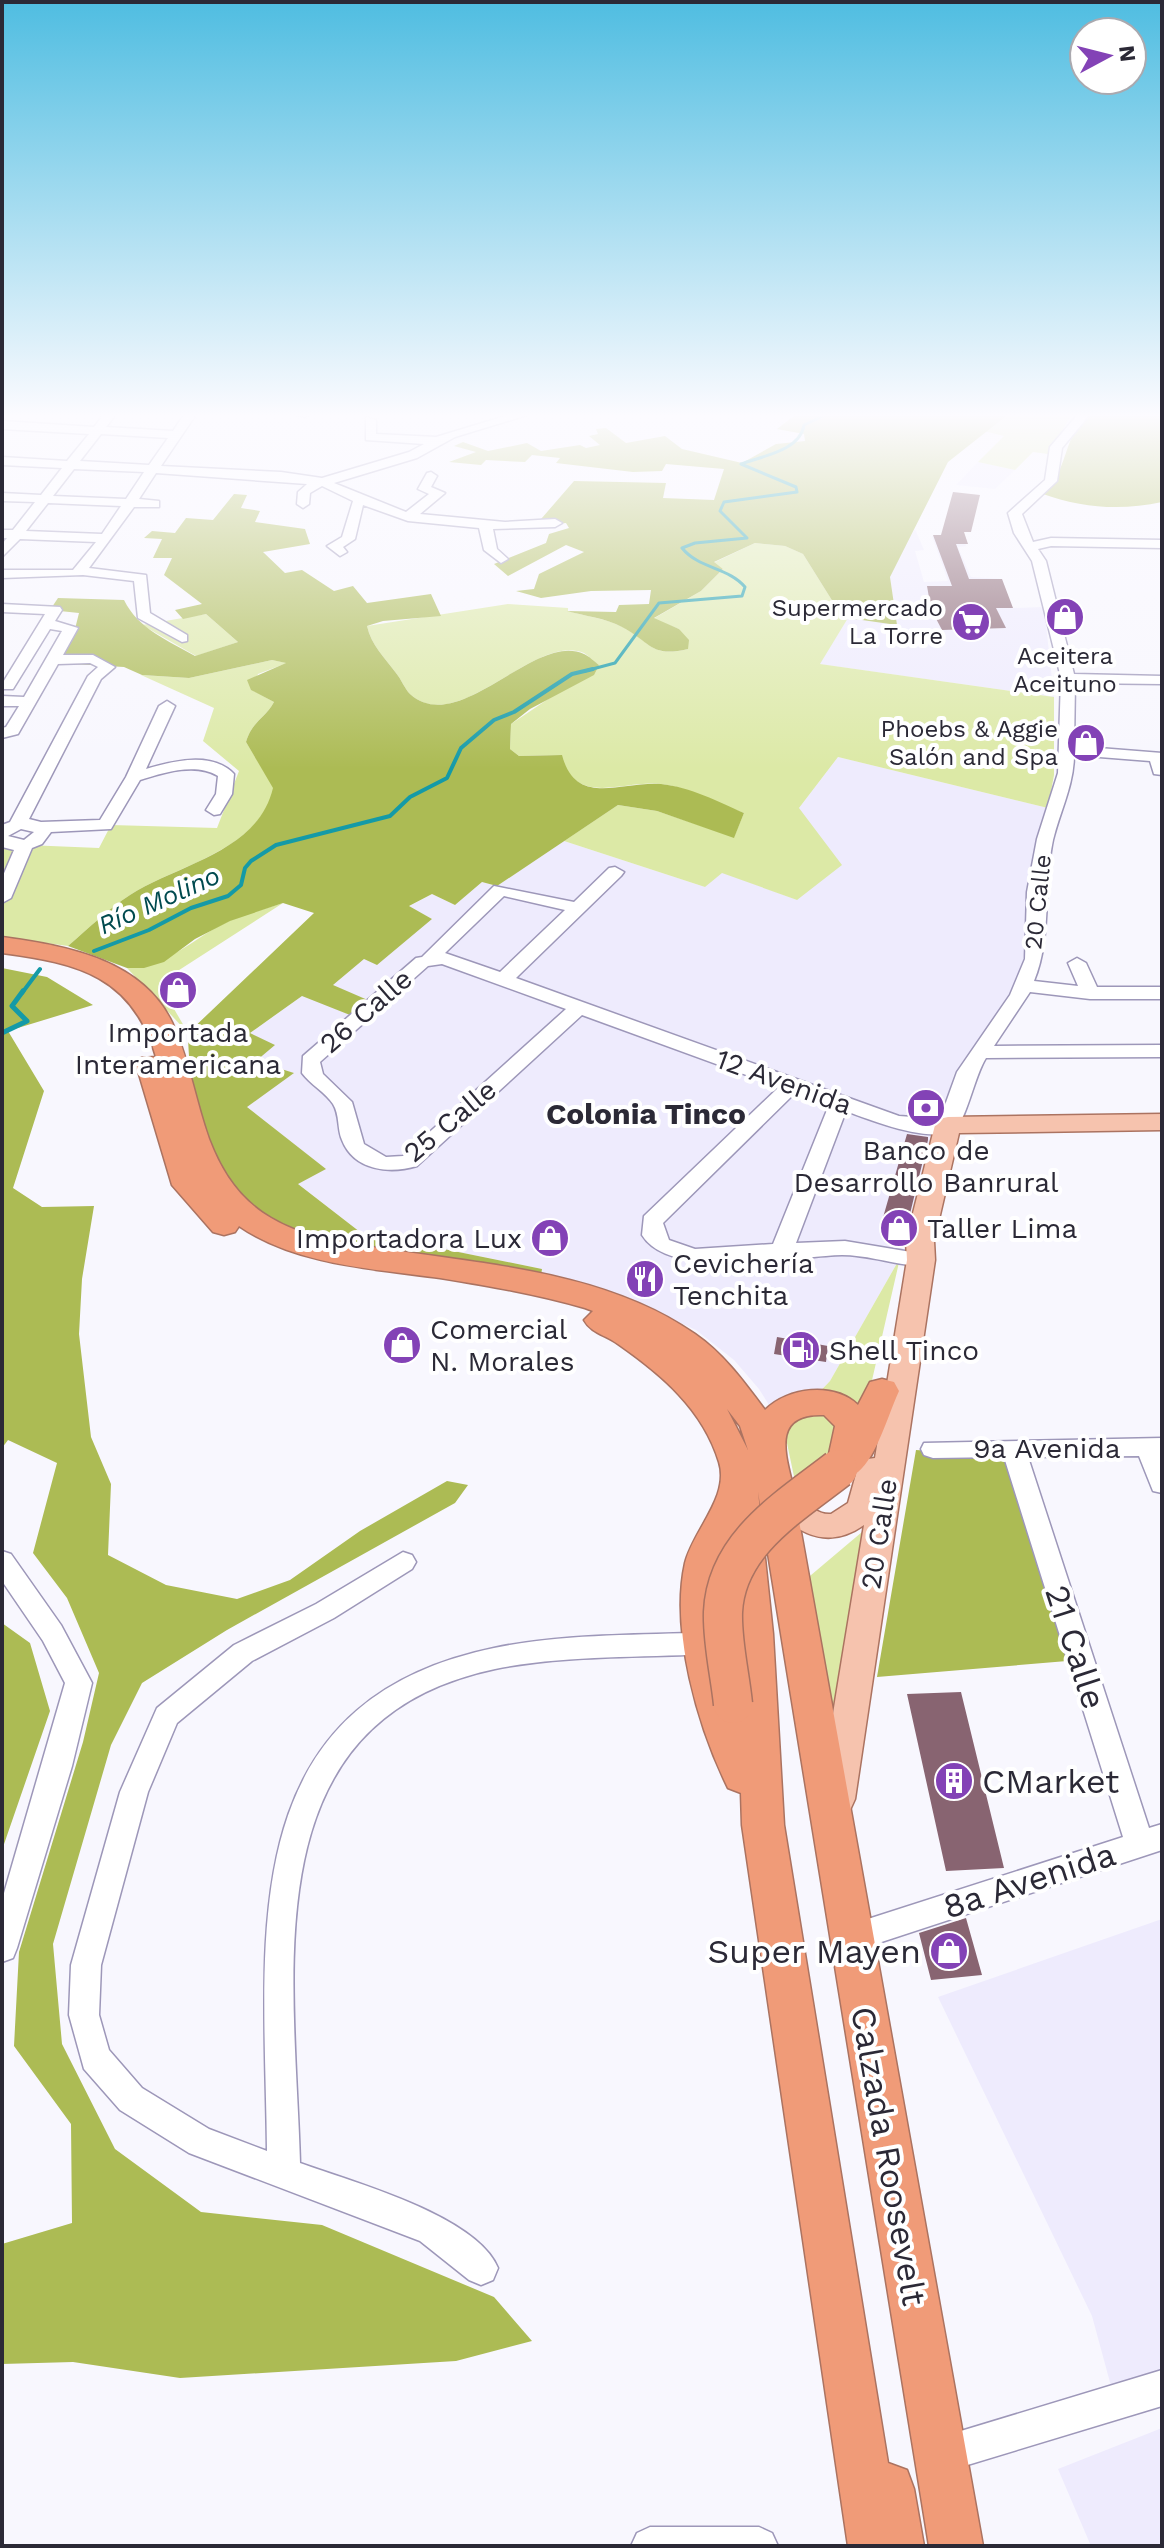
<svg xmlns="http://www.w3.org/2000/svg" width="1164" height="2548" font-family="'Work Sans',sans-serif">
<rect width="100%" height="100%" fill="#f8f7fe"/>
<path fill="#eeebfd" d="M978 462 1015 470 995 489 956 485Z
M915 529 924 550 915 551 924 582 948 581 932 536H964L966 546 958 547 971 577 1002 579 1012 608 1044 607 1054 697 819 664 848 618 896 624 890 577 900 552Z
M838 757 1048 808 1031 867 1026 949 1016 985 954 1074 900 1258 830 1381 784 1429 759 1389 734 1360 696 1330 624 1297 541 1276 542 1269 360 1232 297 1183 325 1169 246 1106 293 1073 255 1061 249 1034 302 996 333 985 364 959 432 919 408 907 432 894 455 905 482 882 497 886 564 841 705 887 722 872 797 900 799 808Z
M1162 1919V2369L1111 2386 1092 2316 938 1997Z
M1162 2428V2546H1091L1058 2469Z"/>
<path fill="#dce9a6" d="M1010 413H1073L1048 454 1033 452 1015 470 978 462 1004 436 984 431Z
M755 543 785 546 803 554 833 602 848 618 820 664 1054 697V775L1048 808 838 757 799 808 842 865 797 900 722 873 705 887 564 841 618 805 657 811 734 837 744 813C718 804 688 787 661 784 621 780 576 808 561 755L519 756 510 749 511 724 599 665C594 662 589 656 584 653 535 632 458 738 410 694 405 689 401 679 396 673 385 658 371 645 367 626L508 604 568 608V611C584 616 603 618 618 625 650 638 647 659 688 649L679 629 653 619 701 591 723 569 713 563Z
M206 614 238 642 196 656 142 625Z
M272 660 287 663 258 674 252 690 274 702C264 720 253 720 246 742L274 788C258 852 178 864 130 895 108 909 88 929 68 946L2 937V844L99 848 111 825 217 828 239 771 203 741 214 708 141 675 189 678Z
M283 903 159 983 188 1033 127 968C167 968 194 937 229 921 246 914 265 909 283 903Z
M900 1258 870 1389 856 1433 796 1486 784 1429 830 1381Z
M862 1532 833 1732 804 1581Z"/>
<path fill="#acbb54" d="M788 413H1010L948 462 890 577 897 625 848 618 833 602 803 554 785 546 755 543 714 562 723 569 701 591 654 618 679 629 689 640 688 649C650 658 651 642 622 627 606 618 584 616 567 611L616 612 619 605 649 604 651 590 591 591 541 598 516 591 534 589 539 574 584 552 566 545 508 576 494 564 546 543 549 534 569 528 566 523 535 526 574 481 666 483 663 498 714 500 724 469 666 464 662 471 633 472 556 463 560 458 532 455 525 462 486 460 481 465 449 462 476 452 454 446 463 442 488 451 527 443 541 451 580 445 586 448 600 445 589 436 598 434 596 429 606 428 626 443 665 436 682 449 742 463 776 444 805 441 804 434 777 429 795 415Z
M1087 413H1162V502C1121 511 1082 508 1043 494 1067 474 1064 436 1087 413Z
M234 494 247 495 241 508 260 511 255 522 305 529 310 544 263 552 285 573 302 570 334 591 353 586 367 603 431 594 441 616 383 621 367 626C371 645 385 658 396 673 401 679 405 689 410 694 459 738 535 631 584 654 589 656 595 662 599 665L594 675 530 709 511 724 510 749 519 756 562 755C576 808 621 781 661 784 690 787 719 802 744 813L734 838 657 811 618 805 497 886 482 882 455 905 432 894 409 906 432 919 377 965 364 959 333 985 370 1001 355 1017 302 996 250 1033 275 1045 256 1061 294 1073 247 1107 326 1169 298 1184 360 1232 542 1269 541 1276C489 1267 437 1258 385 1249 349 1243 313 1242 279 1226 209 1193 189 1102 188 1033L314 913 283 903 230 921 195 939 164 962 144 968H127L68 946C88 929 108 909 130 895 178 864 258 852 273 788L246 742C253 720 264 720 274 702L251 690 247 680 286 663 272 660 189 678 142 675 124 667 56 663 72 641 79 613 50 610 58 598 124 600C138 629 169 641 195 656L238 642 206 614 183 619 175 610 202 604 164 575 172 558H153L162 539 144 538 152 531 175 533 186 518 213 520Z
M2 968 47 977 93 1005 8 1031 44 1091 13 1188 42 1207 94 1206 82 1279 79 1334 91 1437 111 1484 108 1555 166 1585 237 1599 290 1580 360 1531 447 1481 468 1485 455 1503 227 1630 142 1683 111 1745 53 1944 62 2044 115 2149 201 2212 322 2225 494 2297 532 2341 456 2361 180 2378 73 2362 2 2364V2244L72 2223 71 2124 14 2046 19 1952 83 1742 99 1673 67 1598 33 1553 57 1463 8 1440 2 1448Z
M916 1450 1008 1456 1067 1661 877 1677Z
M2 1623 30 1643 50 1711 2 1850Z"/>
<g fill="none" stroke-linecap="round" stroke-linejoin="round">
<path stroke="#149aa7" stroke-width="3" d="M585 671 615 663 659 603 742 596 745 587C728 567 699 569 682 548L695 543 747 538 720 511 724 502 797 492 796 487 741 464C762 456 800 451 804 425L829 413"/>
<path stroke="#149aa7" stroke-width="4" d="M94 951 149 930 191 908 228 896 241 885 245 868 251 861 276 845 390 816 410 797 447 778 461 748 494 720 514 712 572 674 593 669
M22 993 40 969"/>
<path stroke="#149aa7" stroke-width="5" d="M2 1033 27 1021 12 1006 23 991"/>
</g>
<path fill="#886471" d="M953 492 980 495 971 532H964L968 544H956L969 579H1002L1013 608H996L1006 628 942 630 931 609 927 586H952L933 535H941Z
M918 1095 943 1100 936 1116 910 1114Z
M907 1134 928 1137V1140L907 1226 882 1221Z
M640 1267 664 1277 651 1292 627 1282Z
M777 1337 828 1346 826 1362 774 1354Z
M961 1692 1004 1868 946 1871 907 1694Z
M966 1918 982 1975 931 1980 919 1933Z"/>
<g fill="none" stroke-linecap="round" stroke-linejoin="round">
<g stroke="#9d97b9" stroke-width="3">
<path id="minor" d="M105 413H117L106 427 173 431 185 413H197L161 466 281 472 322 478 409 452 424 444 366 440V417L376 420V434L436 437 515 413H534L455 437 417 458 334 483 406 512 429 494 418 489 427 473 431 472 437 476 431 487 445 493 420 514 505 522 555 519 562 523 555 527 493 529 497 549 508 559 501 563 484 550 479 528 408 521 363 505 355 539 343 547 347 552 340 556 327 546 342 537 353 501 322 486 310 493 309 504 303 508 297 504 298 492 307 484 156 473 139 499 159 501V507H134L89 568 146 575 150 613 187 635V641L182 642 138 618 134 581 83 575 2 578V570H73L96 542 20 539 2 557V544L7 538H2V530H13L35 502 2 501V493L41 495 62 468 2 465V457L67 461 89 434 2 429V421L94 427ZM101 434 168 438 149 465 80 461ZM74 469 144 472 126 499 53 496ZM48 503 121 506 102 534 26 531Z
M291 413H311L305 417Z
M1079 413H1091L1062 448 1057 481 1022 514 1033 542 1051 538 1162 540V548L1051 546 1038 549 1046 561 1074 674 1162 676V684L1075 683 1074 746 1162 753V775L1154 774 1150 761 1074 755C1074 785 1060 811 1053 840 1043 886 1052 938 1034 981L1078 986 1068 963 1077 958 1086 963 1097 987H1162V999H1090L1030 992 994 1046 1162 1045V1057L986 1058C975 1075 967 1117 956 1128 938 1147 867 1119 846 1111L796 1243 845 1241 917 1253 920 1258 917 1263 909 1265C887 1262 864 1255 842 1255 792 1256 671 1282 642 1235L644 1216 779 1087 582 1015 417 1166C390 1174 354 1171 342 1140 337 1129 340 1115 333 1104 325 1092 311 1085 302 1073L303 1056 416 958 422 957 494 886 574 902 609 868 615 867 624 872 621 876 516 978 899 1116 940 1119 957 1072 1010 995 1025 959 1027 892 1037 839 1058 773 1061 678 1032 561 1014 533 1008 513 1045 480 1050 447ZM504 896 565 910 500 972 445 953ZM442 964 566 1009 403 1156 386 1157 364 1144 352 1102 323 1074 320 1062 428 966ZM795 1093 829 1105 773 1244 695 1249 669 1240 663 1223Z
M2 604 60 607 62 610 55 621 78 628 63 655H93L115 667 101 679 29 819 41 822 100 820 126 777 159 706 167 701 175 706 146 769C173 761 212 751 234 774L232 794 220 814 214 815 206 810 216 794 218 776C195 762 163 773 140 780L111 829 51 832 42 844 32 848 11 898 2 903V878L14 850 2 847V825L10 822 88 676 98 667 90 663 58 664 18 734 2 738V728L6 727 19 706H2V696L24 697 62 631 50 629 13 689H3L2 684 45 614 2 612ZM21 829 34 832 24 840 8 836Z
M1162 1438V1493L1153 1491 1139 1456 1028 1457 1149 1828 1162 1824V1850L851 1952 840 1948 836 1938 840 1928 1123 1837 1004 1457 933 1458 924 1455 921 1449 924 1443Z
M2 1551 11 1554 61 1625 92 1683 72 1766 17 1948 13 1958 2 1962V1900L65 1683 43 1641 2 1581Z
M403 1552 412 1555 416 1562 412 1569 334 1618 252 1661 177 1723 148 1792 101 1965 99 2015 109 2050 142 2088 209 2129 267 2151C265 1940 229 1703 494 1648 564 1633 636 1636 706 1632L715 1635 719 1643 715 1651 706 1654C636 1658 564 1655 495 1669 249 1721 295 1973 300 2163 352 2182 476 2215 498 2268L493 2280 481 2285 469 2280 420 2241 189 2153 120 2110 84 2069 69 2015 71 1965 120 1792 157 1708 234 1645 316 1604Z
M1162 2370V2406L941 2473 928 2468 923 2455 928 2442 941 2437Z
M650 2527H759L772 2533 778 2546H631L637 2533Z"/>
</g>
<g stroke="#ab7361" stroke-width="3">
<path id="major" d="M1162 1114V1130L959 1133 934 1241 935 1260 855 1799 850 1810 837 1815 824 1810 819 1799 864 1525C823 1554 786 1529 764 1490L769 1482C801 1472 802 1516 831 1514L848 1503 860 1460 875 1458 907 1260 906 1241 935 1125 939 1119 948 1117Z"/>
</g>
<g stroke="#ab7361" stroke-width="3">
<path id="highway" d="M2 937C68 946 147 960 175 1029 190 1064 196 1103 209 1139 222 1173 240 1200 271 1218 311 1242 362 1245 406 1252 503 1266 612 1276 695 1334 724 1354 744 1382 765 1410 788 1387 834 1382 858 1405L870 1382 882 1379 894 1382 899 1391C888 1415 877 1456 858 1472 850 1478 840 1475 833 1472L827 1463 835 1426 824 1415C774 1413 784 1450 792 1482L983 2546H929L758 1492 773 1634 784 1825 888 2463 907 2470 914 2489 924 2546H848L742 1825 741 1793 728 1788C698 1727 670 1631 685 1563 693 1530 730 1497 719 1462 703 1409 661 1374 618 1344 606 1335 591 1333 584 1320L593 1311 585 1308C537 1294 489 1286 440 1278 374 1269 296 1265 239 1226L235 1232 224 1235 213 1232 172 1185 136 1064 140 1058 156 1057C133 976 78 963 2 953ZM727 1409 740 1426 748 1450ZM727 1548 738 1703C722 1655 708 1597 727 1548Z"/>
</g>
<use href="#minor" fill="#fff" fill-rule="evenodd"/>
<use href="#major" fill="#f6c3ae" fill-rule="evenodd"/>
<use href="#highway" fill="#f09b78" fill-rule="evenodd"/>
<g stroke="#ab7361" stroke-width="41" stroke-linecap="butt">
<path id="highway-bridge" d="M733 1704C730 1674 722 1643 723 1612 726 1544 789 1507 838 1469"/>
</g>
<use href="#highway-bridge" stroke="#f09b78" stroke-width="38"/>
</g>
<linearGradient id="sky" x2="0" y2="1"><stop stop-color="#4fbde1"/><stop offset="0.54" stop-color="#fcfbff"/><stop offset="1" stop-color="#fcfbff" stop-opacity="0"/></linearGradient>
<rect width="1164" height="769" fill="url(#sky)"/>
<defs>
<g id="shop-disc" transform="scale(2)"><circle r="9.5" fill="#8342b6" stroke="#fff"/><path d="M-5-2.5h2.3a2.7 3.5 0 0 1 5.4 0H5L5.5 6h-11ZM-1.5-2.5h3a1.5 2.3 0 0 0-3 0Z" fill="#fff"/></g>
<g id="supermarket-disc" transform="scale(2)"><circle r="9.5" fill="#8342b6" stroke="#fff"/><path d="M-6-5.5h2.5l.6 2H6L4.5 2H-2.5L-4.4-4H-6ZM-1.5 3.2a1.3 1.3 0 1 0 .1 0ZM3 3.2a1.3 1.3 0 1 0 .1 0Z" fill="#fff"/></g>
<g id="bank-disc" transform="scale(2)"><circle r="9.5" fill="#8342b6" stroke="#fff"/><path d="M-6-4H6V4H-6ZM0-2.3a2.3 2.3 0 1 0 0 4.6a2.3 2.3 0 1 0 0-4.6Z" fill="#fff"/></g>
<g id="restaurant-disc" transform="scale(2)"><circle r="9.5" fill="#8342b6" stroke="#fff"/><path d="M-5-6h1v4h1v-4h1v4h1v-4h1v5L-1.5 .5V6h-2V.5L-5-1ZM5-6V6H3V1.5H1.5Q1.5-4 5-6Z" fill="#fff"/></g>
<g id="fuel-disc" transform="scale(2)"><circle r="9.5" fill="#8342b6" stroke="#fff"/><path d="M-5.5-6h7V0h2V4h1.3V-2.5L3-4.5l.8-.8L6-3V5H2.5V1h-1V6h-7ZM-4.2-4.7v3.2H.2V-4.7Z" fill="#fff"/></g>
<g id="building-disc" transform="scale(2)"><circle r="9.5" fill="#8342b6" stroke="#fff"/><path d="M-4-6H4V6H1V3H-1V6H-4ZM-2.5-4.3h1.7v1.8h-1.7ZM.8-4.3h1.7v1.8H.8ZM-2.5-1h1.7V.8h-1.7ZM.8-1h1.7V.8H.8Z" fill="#fff"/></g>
</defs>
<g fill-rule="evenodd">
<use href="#shop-disc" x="1065" y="617"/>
<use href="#supermarket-disc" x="971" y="622"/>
<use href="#shop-disc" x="1086" y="743"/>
<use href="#shop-disc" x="178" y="990"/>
<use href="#bank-disc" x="926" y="1108"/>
<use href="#shop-disc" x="899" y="1228"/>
<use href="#shop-disc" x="550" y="1238"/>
<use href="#restaurant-disc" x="645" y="1279"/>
<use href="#shop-disc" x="402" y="1345"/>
<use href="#fuel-disc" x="801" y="1350"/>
<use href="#building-disc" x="954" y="1781"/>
<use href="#shop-disc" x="949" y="1951"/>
</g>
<g text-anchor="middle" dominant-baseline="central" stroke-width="8" stroke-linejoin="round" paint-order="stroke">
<g font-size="24" fill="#2b2936" stroke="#fff" text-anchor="end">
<text x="943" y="608">Supermercado<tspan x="943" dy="28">La Torre</tspan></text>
<text x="1065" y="656" text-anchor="middle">Aceitera<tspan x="1065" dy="28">Aceituno</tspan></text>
<text x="1058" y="729">Phoebs &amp; Aggie<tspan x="1058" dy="28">Salón and Spa</tspan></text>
</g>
<g font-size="24" fill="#2b2936" stroke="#fff">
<text transform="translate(1038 902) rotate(-84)">20 Calle</text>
</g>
<g font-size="26" font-style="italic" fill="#004a4f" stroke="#fff">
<text transform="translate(159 900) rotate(-24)">Río Molino</text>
</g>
<g font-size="28" fill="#2b2936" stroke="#fff">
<text transform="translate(366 1011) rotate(-41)">26 Calle</text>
<text transform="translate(784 1082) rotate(20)">12 Avenida</text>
<text transform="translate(450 1121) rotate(-40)">25 Calle</text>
<text x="1047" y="1448">9a Avenida</text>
<text transform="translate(879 1534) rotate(-81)">20 Calle</text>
</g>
<g font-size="28" fill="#2b2936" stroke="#fff" text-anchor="start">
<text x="178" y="1032" text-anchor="middle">Importada<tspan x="178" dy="32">Interamericana</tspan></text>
<text x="926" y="1150" text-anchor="middle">Banco de<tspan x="926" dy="32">Desarrollo Banrural</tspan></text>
<text x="927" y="1228">Taller Lima</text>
<text x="522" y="1238" text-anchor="end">Importadora Lux</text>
<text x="673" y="1263">Cevichería<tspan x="673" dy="32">Tenchita</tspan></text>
<text x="430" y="1329">Comercial<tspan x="430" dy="32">N. Morales</tspan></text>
<text x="829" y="1350">Shell Tinco</text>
</g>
<g font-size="30" font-weight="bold" fill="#2b2936" stroke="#fff">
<text x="646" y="1113">Colonia Tinco</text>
</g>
<g font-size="34" fill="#2b2936" stroke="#fff">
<text transform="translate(1076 1647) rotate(72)">21 Calle</text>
<text transform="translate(1029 1880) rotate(-18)">8a Avenida</text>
<text transform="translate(889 2156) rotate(80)">Calzada Roosevelt</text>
</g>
<g font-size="34" fill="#2b2936" stroke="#fff" text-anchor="start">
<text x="982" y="1781">CMarket</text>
<text x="921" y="1951" text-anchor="end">Super Mayen</text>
</g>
</g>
<rect width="1164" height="2548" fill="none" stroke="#2b2936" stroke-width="8"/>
<g transform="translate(1108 56) rotate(83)"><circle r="38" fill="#ffffff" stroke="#aaa9af" stroke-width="2"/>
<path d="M0-6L14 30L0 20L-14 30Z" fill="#8342b6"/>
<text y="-12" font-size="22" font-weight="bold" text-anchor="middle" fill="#2b2936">N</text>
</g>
</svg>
